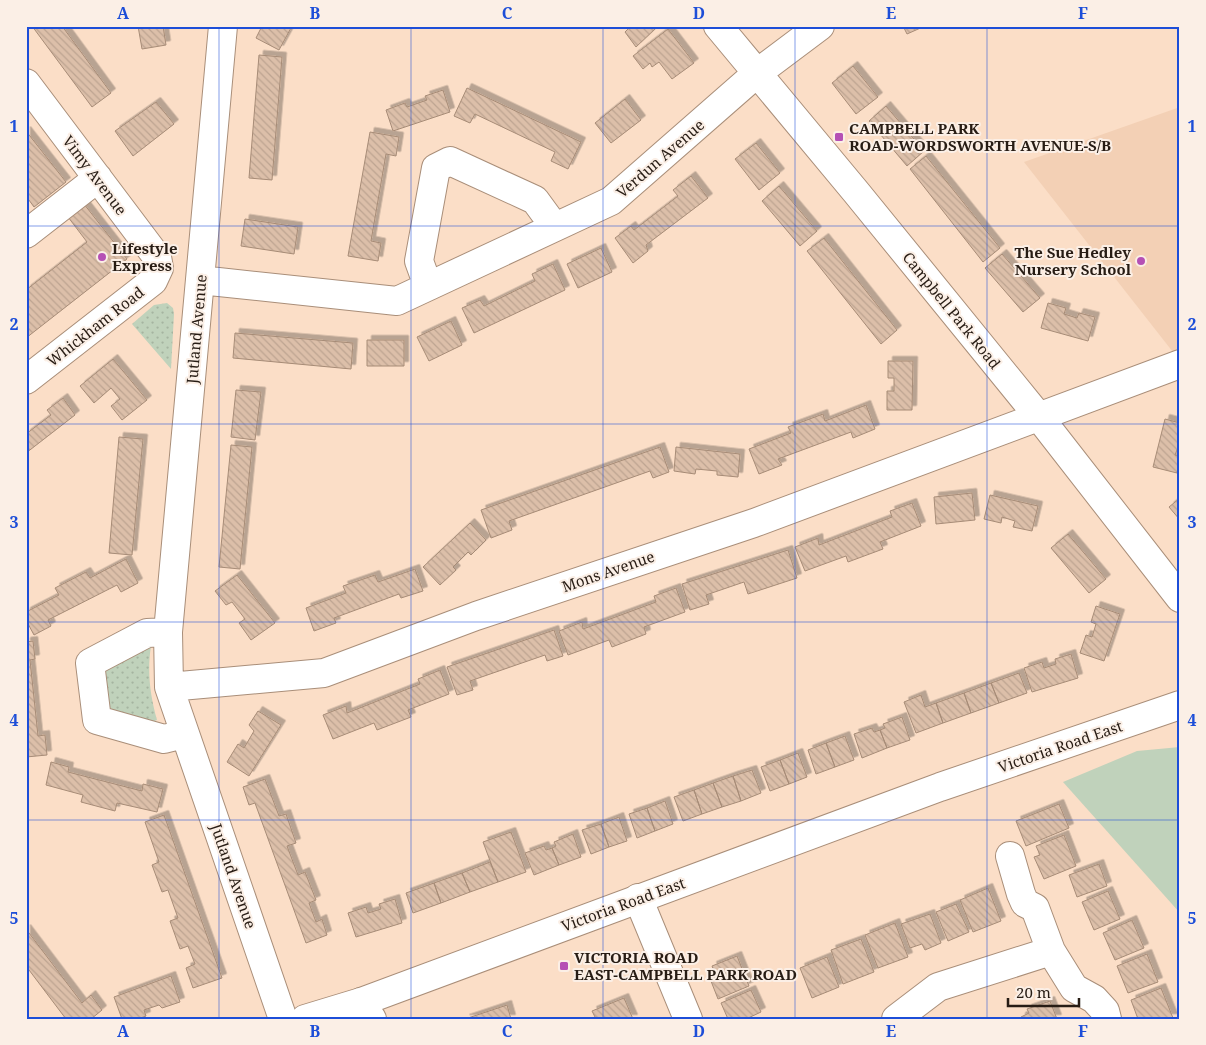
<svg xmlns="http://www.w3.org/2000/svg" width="1206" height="1045" font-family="'Noto Serif',serif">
<defs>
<pattern id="grass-dots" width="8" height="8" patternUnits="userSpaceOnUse" patternTransform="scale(1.25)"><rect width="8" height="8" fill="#c0d2bb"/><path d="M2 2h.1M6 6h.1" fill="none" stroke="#a5b4a0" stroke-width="1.8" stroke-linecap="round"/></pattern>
<pattern id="building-back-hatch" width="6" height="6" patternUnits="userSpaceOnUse" patternTransform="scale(1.25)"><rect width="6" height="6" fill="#dcbfa9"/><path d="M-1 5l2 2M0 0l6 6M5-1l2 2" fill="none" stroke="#bda491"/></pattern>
<filter id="shadow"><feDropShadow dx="4.5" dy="-4.5" stdDeviation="0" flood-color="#0004"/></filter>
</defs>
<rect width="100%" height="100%" fill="#fbdec7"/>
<path fill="#f3d0b5" d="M1180 107V361L1024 162Z"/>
<path fill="url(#grass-dots)" d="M167 303 173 308 174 314 171 369 132 324 154 305Z
M151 646C147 671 150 695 157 720L152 722 115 712 107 705 104 674 109 666Z"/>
<path fill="#c0d2bb" d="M1180 747V913L1063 782 1137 751Z"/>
<path fill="url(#building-back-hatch)" stroke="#a78c77" filter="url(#shadow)" d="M32 26H62L111 93 92 107Z
M138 26H163L166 45 142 49Z
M262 26H292L279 50 256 38Z
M628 26H655L656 28 636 47 625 32 629 28Z
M903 26H925L907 34Z
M668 29 694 63 672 79 659 62 652 67 650 63 643 69 633 56Z
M259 55 282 57 272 180 249 178Z
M853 66 878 97 856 114 832 83Z
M467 88 581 142 568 169 551 161 555 152 475 114 470 123 454 116Z
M443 90 450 112 393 131 386 110 405 103 407 107 427 100 425 96Z
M625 99 641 120 611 143 595 123Z
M156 102 174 124 133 156 115 131Z
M886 106 924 151 907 166 869 121Z
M26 131 66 182 34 207 26 196Z
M370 132 399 137 396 156 386 154 371 241 381 243 378 261 348 256Z
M756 143 780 173 759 190 735 159Z
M926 156 1000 248 983 262 910 169Z
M691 176 708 198 646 245 648 251 633 263 615 238 631 226 634 230 678 196 673 190Z
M779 186 817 231 800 246 762 201Z
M84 204 127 259 26 338V290L87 242 68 217Z
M245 219 298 227 294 254 241 246Z
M824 238 897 330 881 344 807 251Z
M601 248 612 272 578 288 567 264Z
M1002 254 1040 298 1023 312 985 268Z
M553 264 565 290 474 333 462 308 480 300 484 306 535 281 532 274Z
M1048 303 1066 308 1064 314 1077 318 1079 313 1095 317 1088 341 1041 328Z
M451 321 462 345 429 361 417 337Z
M235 333 353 343 351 369 233 358Z
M367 340H404V366H367Z
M113 359 147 400 122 420 111 406 120 399 111 388 94 403 80 386Z
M888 361H913L912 410H887V391H894V378H888Z
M236 390 261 392 255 440 231 437Z
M63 398 75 415 26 453V434L51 415 47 410Z
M866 405 875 429 853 438 851 432 778 459 782 465 759 474 749 449 791 433 788 427 823 414 825 421Z
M1165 419 1180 423V442L1175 455 1180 456 1177 473 1153 467Z
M119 437 143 439 132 555 109 553Z
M231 445 252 447 240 569 219 567Z
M660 447 669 472 653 478 650 471 509 521 512 530 491 538 481 510Z
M676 447 740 454 738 477 717 475V471L696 469 695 474 674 471Z
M972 493 975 520 936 524 934 497Z
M990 495 1038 506 1032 531 1013 527 1015 521 1002 517 1001 523 984 519Z
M1180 498V520L1169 507Z
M912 503 921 526 880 542 883 549 848 562 846 556 805 571 795 547 818 538 819 545 892 517 890 511Z
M470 523 486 540 471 555 468 552 453 567 456 570 440 585 423 567Z
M1068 534 1106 579 1089 593 1051 548Z
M788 550 797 578 748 594 744 582 706 595 709 604 690 610 682 584Z
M126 559 138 583 121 592 117 585 48 620 51 626 34 635 26 620V612L59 595 55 588 86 572 90 578Z
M415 569 423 591 401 598 399 594 334 618 336 623 314 631 306 608 346 593 343 586 375 575 378 582Z
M237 575 275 623 251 640 239 623 245 619 232 602 226 605 215 591Z
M676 588 685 612 644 627 646 634 612 647 609 640 568 655 559 631 582 622 583 629 656 602 654 596Z
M1096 606 1120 614 1104 661 1080 653 1086 635 1092 637 1096 624 1091 622Z
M554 630 563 656 547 661 545 655 470 681 473 690 457 695 447 667Z
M33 641 35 659 30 660 38 736 45 735 47 755 26 757V642Z
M1071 654 1078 678 1032 692 1024 668 1042 662 1044 668 1056 664 1055 659Z
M440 670 449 694 408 710 411 717 377 730 374 723 333 739 323 715 346 706 347 713 420 684 418 679Z
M1019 673 1027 693 999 703 991 683Z
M991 683 999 703 971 713 964 693Z
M964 693 971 713 943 723 936 703Z
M921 695 925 707 936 703 943 723 916 733 904 702Z
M258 711 281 725 249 776 227 762 238 744 244 748 254 731 249 725Z
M902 717 910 740 887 748 880 730 885 728 883 724Z
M872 728 874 732 880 730 887 748 862 758 854 734Z
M845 736 854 760 835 767 826 743Z
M826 743 835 767 816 774 808 750Z
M798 753 807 777 789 784 780 760Z
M780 760 789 784 770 791 761 767Z
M51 762 69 767 68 772 142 791 143 784 163 789 157 812 117 803 115 811 81 802 83 795 46 785Z
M752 770 761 793 741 801 733 776Z
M733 776 741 801 722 807 713 783Z
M265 779 279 816 286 814 296 843 287 846 298 875 305 872 316 900 309 903 316 922 322 919 327 935 306 943 255 803 249 805 243 787Z
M713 783 722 807 702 814 694 790Z
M694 790 702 814 683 821 674 797Z
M665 801 673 824 655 831 647 808Z
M1059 804 1069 828 1026 846 1016 821Z
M647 808 655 831 637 838 629 814Z
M164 815 222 978 193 988 186 968 195 964 188 946 180 949 170 921 178 918 168 890 162 892 152 865 159 862 145 822Z
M619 817 627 841 609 847 601 824Z
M601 824 609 847 591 854 582 830Z
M511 832 526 872 498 882 483 842Z
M573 834 581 857 559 865 552 848 556 846 554 842Z
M1064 835 1076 866 1044 879 1034 857 1040 855 1036 846Z
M544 846 546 850 552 848 559 865 534 875 525 853Z
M490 862 498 882 470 892 462 873Z
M1099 864 1107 886 1077 897 1069 875Z
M462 873 470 892 441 903 434 883Z
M434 883 441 903 413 913 406 893Z
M988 888 1001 921 973 932 960 900Z
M1108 891 1120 919 1094 930 1082 902Z
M395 899 402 923 356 937 348 913 366 907 368 913 381 909 379 904Z
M956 904 969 932 948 941 936 912Z
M930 914 941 943 925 950 922 944 910 948 901 924Z
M1132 920 1144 948 1115 960 1103 933Z
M895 923 908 957 878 968 865 935Z
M26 929 82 1003 91 995 102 1010 91 1019H66L26 966Z
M861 939 874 972 843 984 831 950Z
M1147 954 1158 982 1128 993 1117 966Z
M737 956 749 986 718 999 709 976 715 974 712 966Z
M827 957 839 987 812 998 800 968Z
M171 976 180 1002 162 1008 159 1005 144 1010 146 1016 138 1019H122L114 997Z
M1161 988 1173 1018 1138 1019 1131 1000Z
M751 990 761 1012 746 1019H728L721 1003Z
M624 998 633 1019H596L592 1011Z
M1050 1001 1057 1019H1021V1017L1029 1013 1027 1009Z
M507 1005 511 1019H465Z"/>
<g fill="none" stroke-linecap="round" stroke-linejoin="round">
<g stroke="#a98e79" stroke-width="30">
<path id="minor" d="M223 26 168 632 169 687 283 1019
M718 26 856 192 1039 417 1180 598
M26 83 157 257 159 268
M26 234 98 178
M200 280 397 301 611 201 756 74 820 26
M428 286 419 261 436 168 450 161 535 200 554 226
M26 380 153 281 159 268
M168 632 147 633 90 663 97 720 164 739 184 734
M169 687 324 673 476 616 754 523 1180 364
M1010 856 1021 894 1025 903 1035 908 1051 951 1074 988 1094 999 1105 1011 1107 1019
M638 898 688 1019
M361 1002 372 1019
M896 1019 938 987 1051 951"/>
</g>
<g stroke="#a98e79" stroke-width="30">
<path id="major" d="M305 1019 361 1002 940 787 1180 705"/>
</g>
<use href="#minor" stroke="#fff" stroke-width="28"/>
<use href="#major" stroke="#fff" stroke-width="28"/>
</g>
<path fill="none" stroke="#1d4ed8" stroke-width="1" stroke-opacity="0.55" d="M219 26V1019M411 26V1019M603 26V1019M795 26V1019M987 26V1019M26 226H1180M26 424H1180M26 622H1180M26 820H1180"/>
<g fill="#b550b5" stroke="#fbefe6" stroke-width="2">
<rect x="834" y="132" width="10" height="10" rx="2.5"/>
<circle cx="102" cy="257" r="5"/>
<circle cx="1141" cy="261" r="5"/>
<rect x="559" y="961" width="10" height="10" rx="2.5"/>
</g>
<g text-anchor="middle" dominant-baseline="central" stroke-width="4" stroke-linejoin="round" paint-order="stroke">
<g font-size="15" font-weight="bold" fill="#271c14" stroke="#fbefe6" text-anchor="start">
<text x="849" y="128">CAMPBELL PARK<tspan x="849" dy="17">ROAD-WORDSWORTH AVENUE-S/B</tspan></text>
<text x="112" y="248">Lifestyle<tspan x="112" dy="17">Express</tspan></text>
<text x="1131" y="252" text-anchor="end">The Sue Hedley<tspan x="1131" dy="17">Nursery School</tspan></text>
<text x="574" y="957">VICTORIA ROAD<tspan x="574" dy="17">EAST-CAMPBELL PARK ROAD</tspan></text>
</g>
<g font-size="15" fill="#271c14" stroke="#fbefe6">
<text transform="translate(660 158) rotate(-41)">Verdun Avenue</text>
<text transform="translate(95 175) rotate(53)">Vimy Avenue</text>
<text transform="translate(952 310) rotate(51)">Campbell Park Road</text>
<text transform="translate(95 326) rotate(-38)">Whickham Road</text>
<text transform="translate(196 329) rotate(-85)">Jutland Avenue</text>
<text transform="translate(608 571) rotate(-19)">Mons Avenue</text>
<text transform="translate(1060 746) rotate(-19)">Victoria Road East</text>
<text transform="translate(234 876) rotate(71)">Jutland Avenue</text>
<text transform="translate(623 904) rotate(-20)">Victoria Road East</text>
</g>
</g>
<rect width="1206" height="1045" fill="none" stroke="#fbefe6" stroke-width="55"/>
<path d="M1008 998v8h71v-8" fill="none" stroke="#271c14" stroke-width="2.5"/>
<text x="1016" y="998" font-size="15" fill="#271c14" stroke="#fbefe6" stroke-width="4" paint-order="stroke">20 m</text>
<rect x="28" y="28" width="1150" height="990" fill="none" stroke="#1d4ed8" stroke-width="2"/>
<g font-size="16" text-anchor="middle" font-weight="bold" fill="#1d4ed8">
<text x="123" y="19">A</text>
<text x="315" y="19">B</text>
<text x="507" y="19">C</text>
<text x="699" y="19">D</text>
<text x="891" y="19">E</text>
<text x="1083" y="19">F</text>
<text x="14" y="132">1</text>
<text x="1192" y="132">1</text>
<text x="14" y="330">2</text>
<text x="1192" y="330">2</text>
<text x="14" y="528">3</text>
<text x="1192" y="528">3</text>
<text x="14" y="726">4</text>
<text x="1192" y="726">4</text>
<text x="14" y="924">5</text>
<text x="1192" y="924">5</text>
<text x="123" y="1037">A</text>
<text x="315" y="1037">B</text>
<text x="507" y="1037">C</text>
<text x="699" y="1037">D</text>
<text x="891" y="1037">E</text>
<text x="1083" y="1037">F</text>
</g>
</svg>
